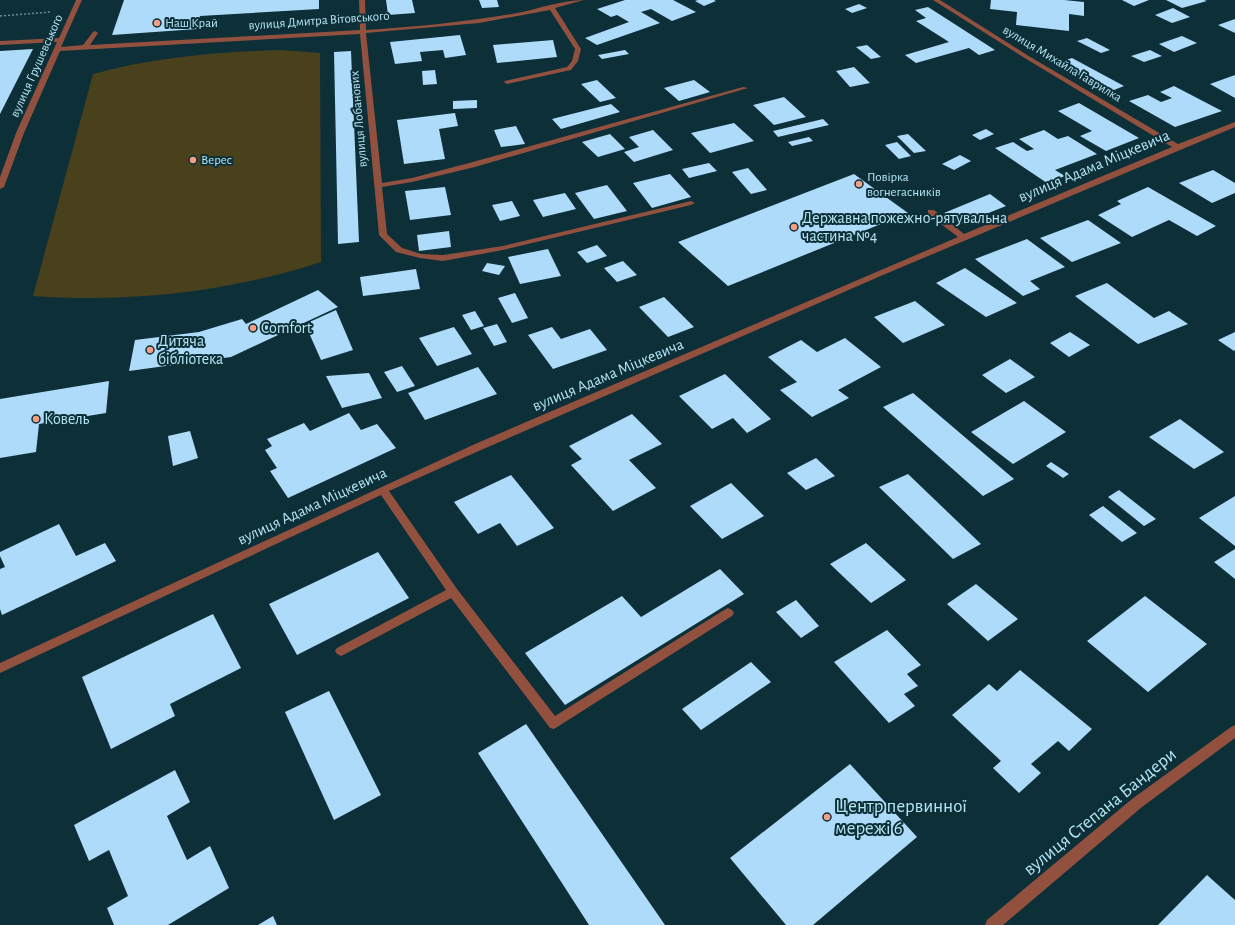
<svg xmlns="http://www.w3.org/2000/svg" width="1235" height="925" font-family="'Alegreya Sans',sans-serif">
<rect width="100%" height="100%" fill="#0c2f38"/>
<path fill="#49411c" d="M281 50 320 53 321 262C229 292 130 303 33 296L93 74C154 57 217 52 281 50Z"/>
<path fill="#addbf9" d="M124 0H319V9L200 16 197 29 112 35Z
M386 0H412L415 13 388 15Z
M479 0H497L499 7 482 8Z
M625 0H673L696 12 672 21 651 9 641 12 660 23 597 45 585 38 629 22 617 15 611 17 597 9Z
M698 0H714L716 1 704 6 695 1Z
M991 0H1064L1084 2V16L1069 14V31L1016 25 1017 12 990 9Z
M1122 0H1149L1134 6Z
M1166 0H1204L1207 1 1182 8Z
M859 4 867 8 852 13 845 9Z
M928 7 995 50 979 55 969 48 916 63 905 55 949 42 916 21 926 18 915 10Z
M1173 8 1190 17 1172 23 1155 15Z
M1235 19V33L1218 25Z
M460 35 466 55 445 58 443 50 420 52 422 61 395 64 390 42Z
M1182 36 1197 43 1174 52 1159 44Z
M1087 38 1110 50 1101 53 1077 41Z
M553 40 557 57 497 63 493 45Z
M867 45 881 57 871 59 856 47Z
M33 49 0 114V51Z
M625 50 629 54 602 59 598 55Z
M1150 50 1162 56 1144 62 1131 56Z
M351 51 359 242 338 244 334 52Z
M1072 58 1124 86 1109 92 1057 63Z
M854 67 870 83 850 87 836 71Z
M435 70 437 84 423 85 422 71Z
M1235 75V98L1210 84Z
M597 80 616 98 600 102 581 84Z
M694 80 710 92 679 101 664 88Z
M1174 86 1222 111 1175 127 1129 101 1148 95 1161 102 1172 98 1160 92Z
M784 97 806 117 774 125 753 105Z
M477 100V108L453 109V101Z
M1079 103 1139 138 1106 151 1080 136 1092 131 1058 111Z
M611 104 620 112 561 129 552 119Z
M455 113 458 126 439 129 445 159 404 164 397 120Z
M823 119 829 125 778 137 773 131Z
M734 123 754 141 710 153 691 133Z
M516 126 525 144 501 147 494 130Z
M986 129 994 134 980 140 972 135Z
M653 130 673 150 634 162 624 152 639 147 629 137Z
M1044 130 1058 139 1068 136 1097 154 1055 170 1065 176 1047 183 995 148 1013 142 1027 151 1034 149 1019 139Z
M610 134 625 149 598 157 582 142Z
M908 134 926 151 914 153 897 136Z
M809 137 813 141 792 146 788 142Z
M897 142 911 156 899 159 885 145Z
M960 155 971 161 954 170 942 164Z
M709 163 717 171 689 178 682 169Z
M748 168 767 190 751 194 732 172Z
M1213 170 1235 183V193L1212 203 1179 183Z
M670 174 691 197 652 208 633 183Z
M854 174 908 213 728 286 678 242Z
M607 185 627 211 594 219 575 193Z
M445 187 451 215 410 220 405 191Z
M1148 187 1216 226 1197 236 1169 220 1132 237 1098 215 1121 204 1117 201Z
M565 193 576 209 543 217 533 200Z
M990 194 1006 206 961 224 944 213Z
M512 201 520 216 500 221 492 205Z
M1088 220 1121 243 1072 262 1040 238Z
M449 231 451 247 419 251 417 235Z
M1027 239 1065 267 1030 281 1040 289 1023 296 975 259Z
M597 245 607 256 587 263 577 252Z
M548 249 561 276 520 284 508 257Z
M623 261 637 275 617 282 604 268Z
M487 263 505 266 499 275 482 271Z
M965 268 1017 303 986 317 936 283Z
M416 269 420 289 363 296 360 277Z
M1107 283 1154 318 1169 311 1188 324 1138 344 1075 296Z
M318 290 338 307 231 357 129 371 135 340 199 332 242 319 246 324Z
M515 293 528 318 512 323 498 298Z
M664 297 694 327 668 337 639 307Z
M915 301 945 325 903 343 874 317Z
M336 310 353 350 321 360 305 324Z
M475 311 484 326 471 330 462 315Z
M497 324 507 342 494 346 483 328Z
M454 327 472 354 437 366 419 338Z
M552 327 561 339 590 329 607 350 553 369 528 335Z
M1070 332 1090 345 1069 357 1050 343Z
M1235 332V350L1234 351 1218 340Z
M845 338 881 367 838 390 849 398 812 417 780 390 797 382 768 357 801 340 817 352Z
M1010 359 1035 377 1006 393 982 375Z
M402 366 415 386 397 392 384 372Z
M478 367 497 394 425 420 408 393Z
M369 373 382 398 342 408 326 376Z
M725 374 771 419 747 433 733 418 712 429 679 396Z
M109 381 106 413 39 424 36 452 0 458V399Z
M913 393 1014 479 983 496 883 407Z
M1024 401 1066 432 1013 464 971 432Z
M349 413 361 430 377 424 396 448 288 498 270 471 277 468 265 450 272 446 267 439 304 423 310 431Z
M632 414 662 444 629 460 656 488 613 511 571 465 582 459 569 446Z
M1180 419 1224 452 1194 469 1149 437Z
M190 431 198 458 173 466 168 436Z
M816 458 835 476 806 490 787 473Z
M1051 462 1069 474 1063 478 1046 466Z
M908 474 981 544 953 559 879 487Z
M511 475 554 528 517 546 500 523 478 534 454 502Z
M731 483 764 516 722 539 690 506Z
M1119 490 1156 519 1144 526 1108 497Z
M1235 496V546L1199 518Z
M1103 506 1137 533 1122 542 1089 515Z
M59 524 76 556 105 543 116 561 2 615 0 609V569L5 567 0 556V552Z
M866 543 906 580 871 603 830 564Z
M1235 549V579L1214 562Z
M378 552 409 598 297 655 269 604Z
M720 569 744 594 565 705 525 653 622 596 641 617Z
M976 584 1018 619 988 641 947 604Z
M1145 596 1207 644 1148 692 1087 641Z
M796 600 819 626 801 638 776 612Z
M213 614 241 668 170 704 175 716 111 749 82 677Z
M887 630 921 665 907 674 918 686 904 694 915 706 889 723 834 662Z
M751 662 771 682 701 730 682 709Z
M1020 670 1092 729 1069 751 1058 741 1031 764 1041 773 1019 793 993 768 1001 761 952 715 989 684 997 691Z
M329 691 381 795 334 820 285 712Z
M526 724 665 925H589L478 753Z
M850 764 917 837 813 925H786L730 858Z
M175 770 190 802 167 816 187 860 210 846 229 888 168 925H114L107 908 128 896 109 850 89 861 74 825Z
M1207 875 1235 900V925H1158Z
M273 916 277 925H258Z"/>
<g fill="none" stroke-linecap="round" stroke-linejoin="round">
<path stroke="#68929e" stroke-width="1.5" stroke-dasharray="2 2" stroke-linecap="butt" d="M0 16 51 12"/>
<path fill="#91513e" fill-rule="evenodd" d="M76 0H82L61 47 83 45 93 32 95 31 98 33 90 45 360 30 359 0H365L366 30C415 27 464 22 512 14 536 10 560 0 584 0L555 8 581 49 578 61 571 70 507 84 504 82 505 81 567 67 572 61 575 49 550 10 479 23 366 33 382 183 412 178 469 163 743 87 748 88 475 167 412 182 382 187 387 234 402 248 421 254 443 255 503 246 691 201 695 203 691 205 503 250 443 261 420 258 396 252 379 235 360 34 60 51 24 133 4 187 0 189V177L16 133 57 42 0 45V41L59 38Z
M933 0H940L1027 55 1178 144 1235 122V127L883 275 481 450 389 491 457 589 555 716 724 610 728 608 732 610 734 613 732 616 554 729 550 728 451 598 345 654 341 656 337 654 335 651 337 648 446 590 381 495 0 673V663L475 444 958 237 928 214V210H934L964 234 1172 147 1023 57Z
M1235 725V738L1142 807 1003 925H985L987 920 1132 799 1231 727Z"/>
</g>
<g fill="#f49e86" stroke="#0c2f38" stroke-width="1.5">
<circle cx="157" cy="23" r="4"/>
<circle cx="193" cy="160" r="4"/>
<circle cx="859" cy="184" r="4"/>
<circle cx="794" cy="227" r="4"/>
<circle cx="253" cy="328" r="4"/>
<circle cx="150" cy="350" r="4"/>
<circle cx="36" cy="419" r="4"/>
<circle cx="827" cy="817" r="4"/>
</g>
<g text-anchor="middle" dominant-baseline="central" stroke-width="4" stroke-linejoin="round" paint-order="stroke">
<g font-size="13" fill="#b5e5f3" stroke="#0c2f38">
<text transform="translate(319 21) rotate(-4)">вулиця Дмитра Вітовського</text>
<text transform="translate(1062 64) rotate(31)">вулиця Михайла Гаврилка</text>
<text transform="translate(37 66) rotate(-66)">вулиця Грушевського</text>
<text transform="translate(359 119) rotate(-95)">вулиця Лобанових</text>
</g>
<g font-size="13" fill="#b5e5f3" stroke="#0c2f38" text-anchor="start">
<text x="165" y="23">Наш Край</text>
<text x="201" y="160">Верес</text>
<text x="867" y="177">Повірка<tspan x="867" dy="15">вогнегасників</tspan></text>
</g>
<g font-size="16" fill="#b5e5f3" stroke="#0c2f38">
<text transform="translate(1094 166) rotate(-23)">вулиця Адама Міцкевича</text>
<text transform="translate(608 375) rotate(-23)">вулиця Адама Міцкевича</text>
<text transform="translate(312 506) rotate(-25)">вулиця Адама Міцкевича</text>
</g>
<g font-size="16" fill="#b5e5f3" stroke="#0c2f38" text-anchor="start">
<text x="802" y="218">Державна пожежно-рятувальна<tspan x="802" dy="18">частина №4</tspan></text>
<text x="261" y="328">Comfort</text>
<text x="158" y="341">Дитяча<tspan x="158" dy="18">бібліотека</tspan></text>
<text x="44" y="419">Ковель</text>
</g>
<g font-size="19" fill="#b5e5f3" stroke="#0c2f38" text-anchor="start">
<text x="835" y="806">Центр первинної<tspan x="835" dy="22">мережі 6</tspan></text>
</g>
<g font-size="19" fill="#b5e5f3" stroke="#0c2f38">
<text transform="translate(1100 812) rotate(-39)">вулиця Степана Бандери</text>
</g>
</g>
</svg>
